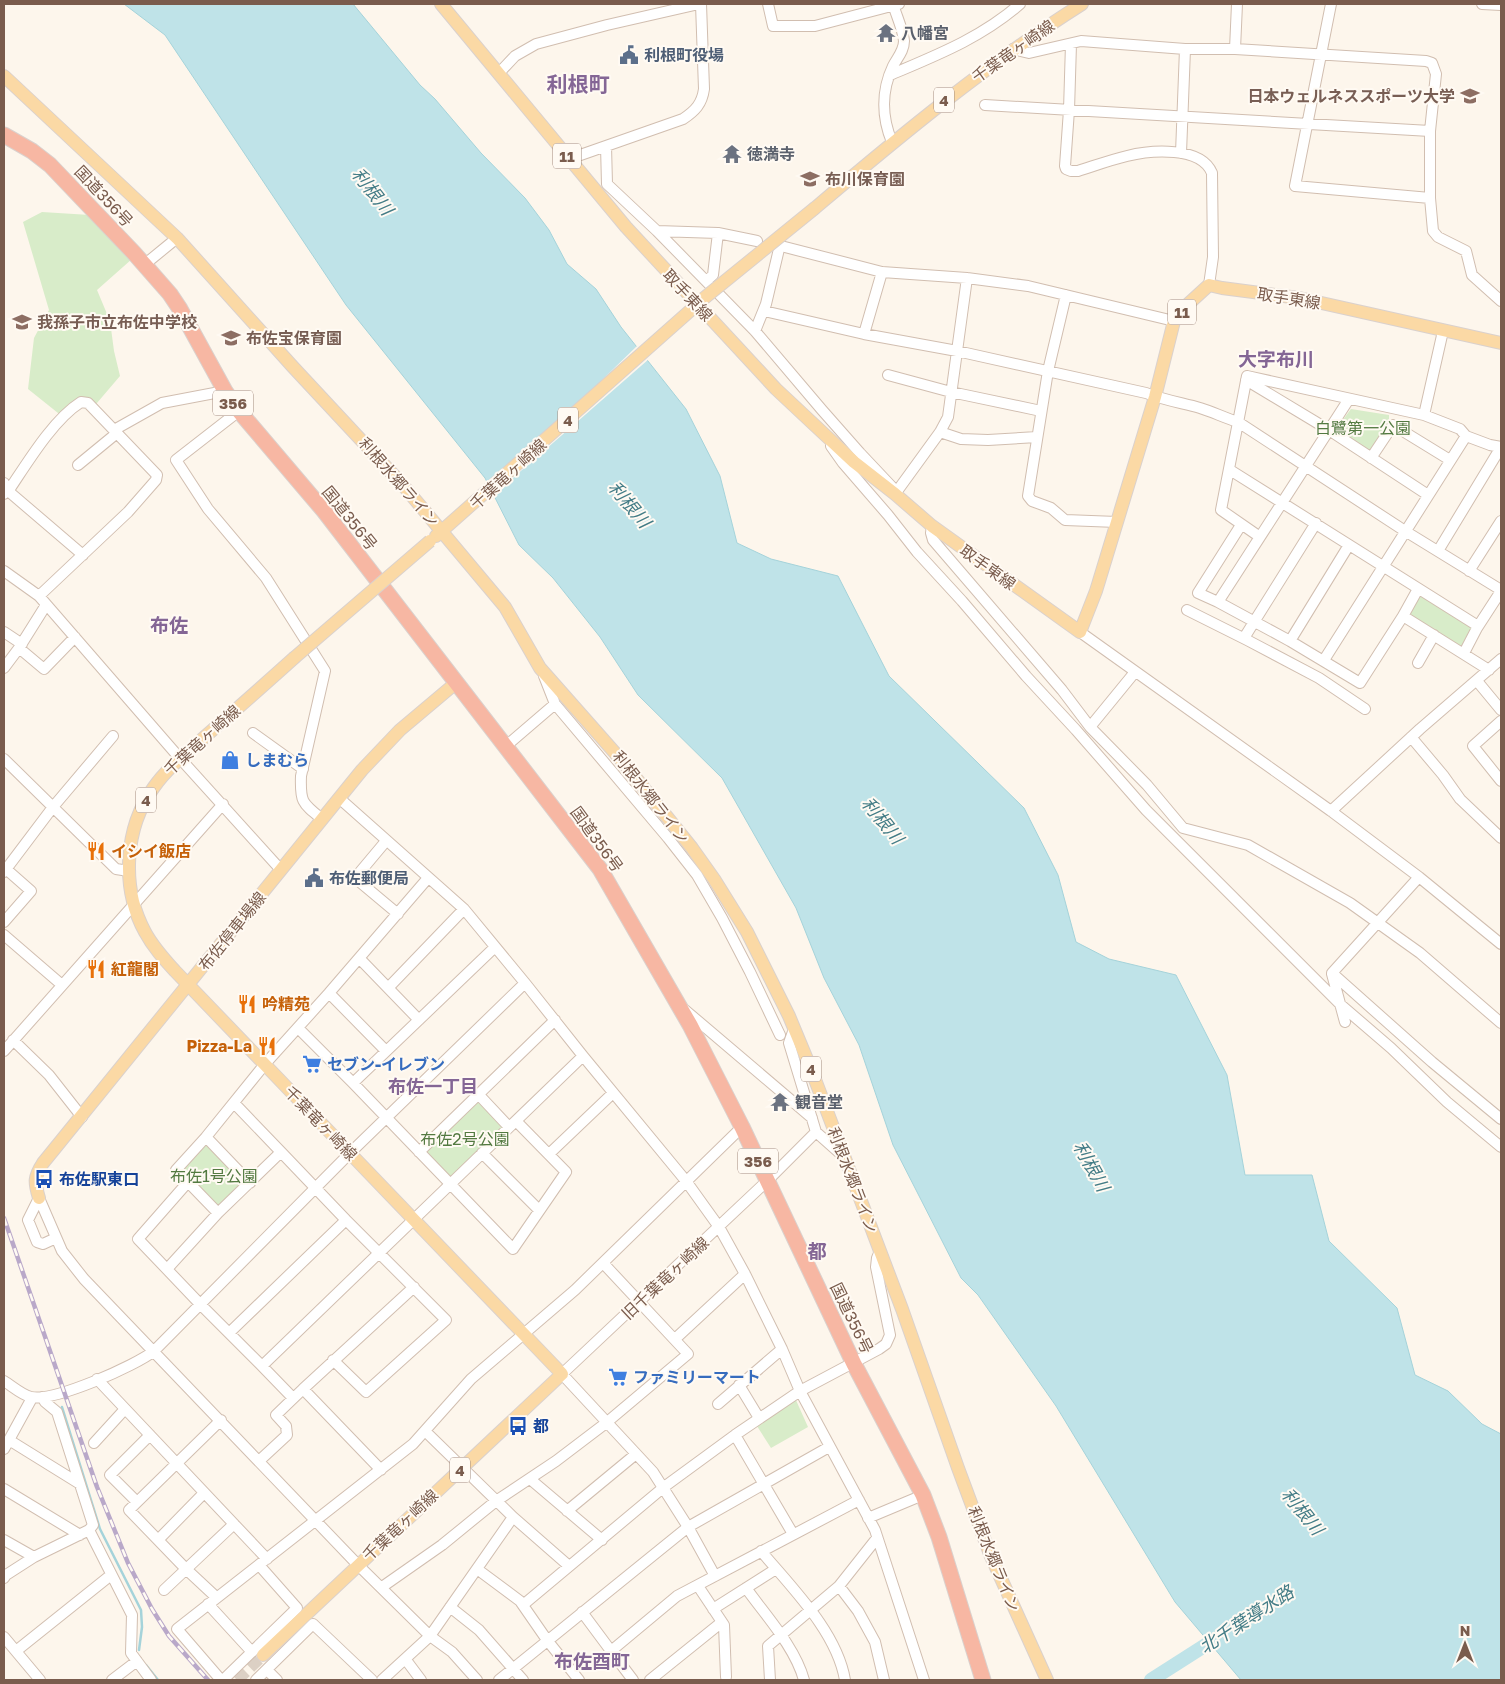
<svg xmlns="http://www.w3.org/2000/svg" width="1505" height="1684" font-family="'Golos Text','Noto Sans JP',sans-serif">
<rect width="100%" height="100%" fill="#fdf6ec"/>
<path fill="#d8ecc9" d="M42 212 90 215 132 259 97 290 110 321 114 351 120 376 91 410 79 404 63 417 28 389 34 338 49 310 23 222Z
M1351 409 1389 415V423L1370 452 1335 430Z
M1419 592 1477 628 1461 650 1406 615Z
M480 1099 506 1126 453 1177H449L425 1152Z
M206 1142 246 1183 219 1208 183 1170Z
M795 1398 808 1427 771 1448 755 1423Z"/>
<path fill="#bfe3e8" stroke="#a5d3da" d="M124 4H353L420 85 435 99 481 153 525 198 549 230 567 264 596 289 621 327 686 409 720 476 737 543 771 559 838 576 889 676 1024 808 1058 875 1076 942 1109 959 1176 975 1227 1075 1245 1175H1312L1329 1241 1397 1308 1415 1375 1448 1391 1482 1424 1501 1434V1680H1241L1175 1602 1056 1406 978 1295 961 1278 893 1145 859 1045 824 978 796 908 722 778 638 695 600 637 553 578 519 545 485 478 346 305 165 35Z"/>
<path fill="#fdf6ec" d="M638 345 649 359 514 477 493 499 485 484 569 412Z"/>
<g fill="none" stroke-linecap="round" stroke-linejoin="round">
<path stroke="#a5d3da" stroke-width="2.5" d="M62 1407 100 1529 141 1610 142 1627 139 1650
M146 1665 158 1680"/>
<path stroke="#bfe3e8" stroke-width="14" d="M1151 1680 1223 1634"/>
<path stroke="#dcd0c4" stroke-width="12" stroke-dasharray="12 6" stroke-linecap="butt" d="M237 1680 263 1655"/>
<g stroke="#d1beb0" stroke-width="12">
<path id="minor" d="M768 4 773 26H815L899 4
M1331 4 1295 186 1430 198
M1482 4 1501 5
M1071 44 1069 110 1065 166 1066 169 1071 171H1078C1094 166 1110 160 1127 156 1151 150 1201 146 1212 173L1213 257 1209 285
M1013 49 1029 53 1081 41 1185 49H1235L1426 61 1432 63 1436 74 1430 131V198L1433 231 1438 237 1466 251 1472 275 1501 301
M1235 49 1237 4
M499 73 515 56 536 44 607 25 699 4
M890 75C937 55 981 38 1020 4
M985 105 1430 131
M892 142C882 118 881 91 893 66 897 58 904 51 904 41 903 29 896 15 893 4
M606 146 607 184 657 231 755 331 822 410 860 453 893 488
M1181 153 1185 49
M569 159 683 119C695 111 702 104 704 89L701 4
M657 231 718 233 757 241
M144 265 177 238
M706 281 713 275 718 233
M1066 295 1048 371 1028 496 1032 501 1051 508 1065 520 1117 522
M764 311 864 334 957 351 1146 393C1164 400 1182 403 1200 408 1213 412 1225 418 1238 422L1405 531 1501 590
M755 331 766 304 779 249 781 246 882 272 967 278 1028 286 1174 321
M864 334 882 272
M888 375 951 392 1041 411
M1246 380 1329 430 1428 495
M1349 399 1218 602 1290 641 1360 683 1403 616 1489 670
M239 411 176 460 208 509 266 578 325 671 301 776C300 802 302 803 322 819
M1424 415 1443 331
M114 430 162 403 225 391
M940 432 961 439 988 440 1037 437
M831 446 843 463 888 515 917 552 962 601 1026 676 1076 730 1146 810 1341 1005 1391 1048 1447 1102 1501 1147
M1371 458 1393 425 1450 460
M78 465 117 433
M1230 470 1478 626
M4 483 7 490 83 555
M4 494 11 487C29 460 54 419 81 402L88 403 157 475 156 480 128 512 39 596
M895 494 940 432 948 417 967 278
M932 526 931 533 933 540 1062 690 1090 727 1147 785 1183 828 1248 845 1350 903 1420 953 1501 1023
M1260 537 1221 510 1247 376 1424 415 1460 429 1466 436 1490 445 1501 447
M1438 551 1501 447
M4 571 39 596 177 755 281 870
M1469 571 1501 521
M1218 602 1198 593 1241 525
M1187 610 1247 640 1319 678 1365 709
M1403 616 1418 589
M4 632 22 644
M1080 632 1331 811 1419 877 1501 944
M1244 638 1316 523
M1290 641 1349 545
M19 648 44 669 75 637
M1464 653 1477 628 1501 591
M1324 660 1466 436
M1418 663 1434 635
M4 668 19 648 46 605
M544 676 555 704 668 838 697 875 722 918 750 972 780 1035
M1477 681 1501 710
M1501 721 1473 746 1501 781
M1090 727 1135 672
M253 733 303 769
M1411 737 1443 775 1460 799 1501 838
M506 746 555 704
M4 759 116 869 129 871
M339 798 464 909 525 983 583 1056 686 1181 719 1227 745 1274 782 1349 800 1391 875 1530 924 1680
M1331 811 1420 729 1501 659
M386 841 355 878 398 914
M4 872 53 807 113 736
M1419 877 1332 973 1432 1062 1501 1119
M428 878 329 993 265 1064 206 1137 176 1170 188 1182 138 1239 200 1304 262 1366 583 1056
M4 922 31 891 6 869
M4 935 62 985
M359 958 419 1020
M1332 974 1345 1022
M388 988 464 909
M329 993 386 1051
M685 1010 812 1118
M298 1028 353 1083 513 1249 566 1172 516 1121
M794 1029 789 1043 816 1132 843 1156
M13 1040 49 1075 82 1117
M4 1051 223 804
M353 1083 495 947
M479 1095 509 1127
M206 1137 250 1183
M281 1152 346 1220 446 1320 366 1392 333 1360
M419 1152 555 1020
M482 1153 539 1210
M549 1154 613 1093
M188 1182 218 1213 281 1152 234 1103
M39 1198 62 1251 84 1279 358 1565 430 1636 452 1652 477 1680
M39 1198 28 1220 37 1242 43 1244 56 1238
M167 1269 218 1213
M229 1333 346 1220
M675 1339 745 1274
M262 1366 293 1398
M97 1379 267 1559
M4 1381C12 1386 22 1395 31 1397 54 1402 135 1366 154 1351L350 1153 525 983
M739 1385 759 1418
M303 1389 414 1287
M42 1397 45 1402 57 1412 93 1525 89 1530 132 1615 131 1653 151 1680
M718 1404 782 1349
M735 1435 793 1534
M9 1440 80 1484
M94 1443 125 1409
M4 1449 32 1398
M260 1460 287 1435 286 1426 276 1415 303 1389 381 1470
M530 1479 602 1540
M4 1489 80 1535
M137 1502 110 1475 150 1435
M567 1511 636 1454
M513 1517 569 1566
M868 1518 923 1495
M4 1540 34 1557 89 1530
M158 1540 204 1493
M761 1551C792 1588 837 1632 845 1680
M477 1569 520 1601 547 1640 579 1680
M715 1576 688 1527 653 1472 562 1374 767 1181 816 1132
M4 1578 6 1575 34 1557
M698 1586 724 1625 726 1677
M839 1586 858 1611 875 1642 884 1680
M382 1587 442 1545 496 1501 556 1461 606 1423 688 1354 603 1263
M746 1588C766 1616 795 1647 804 1680
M164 1590 234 1524
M216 1597 186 1569 129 1510 221 1420
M208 1604 252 1652
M523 1605 664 1487 735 1435 800 1391 879 1349 886 1344 890 1335 876 1267 877 1258 880 1251
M450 1607 479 1630 523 1680
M713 1609 776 1569
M582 1612 611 1651 677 1596 859 1500
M4 1637 40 1680
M16 1651 111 1575
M611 1651 633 1680
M406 1660 421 1680
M267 1670 277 1680
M112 1680 137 1661
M221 1680 177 1629 413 1444 471 1379 575 1290 742 1127
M223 1680 297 1608 259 1565
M256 1680 313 1624 372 1680
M382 1680 430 1636 513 1517 425 1431
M499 1680 688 1527 829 1447
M650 1680 722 1622
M770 1680 768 1646 839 1586 877 1538"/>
</g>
<g stroke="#dad1cd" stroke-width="14">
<path id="major" d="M441 4 626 227 776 389 854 462 895 494 932 526 1080 632 1096 591 1117 522 1155 397 1174 321 1186 306 1209 285 1222 288 1299 298 1501 343
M4 76 177 238 293 367 402 484 505 607 540 668 623 762 692 848 714 879 747 932 789 1016 811 1069 902 1309 958 1468 990 1554 1047 1680
M815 208C901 135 987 64 1082 4
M436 536 701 301
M39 1198C34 1182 34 1177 43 1163L362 770 400 730 457 682
M263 1655 562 1374 175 971C164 959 153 947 145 932 121 888 124 828 154 787 168 767 189 751 208 734 237 709 265 684 294 658"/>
</g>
<g stroke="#dad1cd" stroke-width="17">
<path id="highway" d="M4 135 32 151 50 165 134 253 170 294 180 309 225 391 239 411 324 511 600 869 690 1025 742 1127 854 1364 923 1495 939 1537 983 1680"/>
</g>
<use href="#minor" stroke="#fff" stroke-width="10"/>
<use href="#major" stroke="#fbd9a5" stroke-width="12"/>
<use href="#highway" stroke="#f7b7a3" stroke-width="15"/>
<g stroke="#b9a8c9" stroke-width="4.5">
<path id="rail" d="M4 1218 97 1487 128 1563 152 1609 169 1636 208 1680"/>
</g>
<use href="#rail" stroke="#fffaf3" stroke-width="2.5" stroke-dasharray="8" stroke-linecap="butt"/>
<g stroke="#dad1cd" stroke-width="14" stroke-linecap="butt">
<path id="major-bridge" d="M703 299 815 208
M294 658 430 541"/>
</g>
<use href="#major-bridge" stroke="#fbd9a5" stroke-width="12"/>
</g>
<defs>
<g id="temple-bare" transform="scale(1.5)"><path d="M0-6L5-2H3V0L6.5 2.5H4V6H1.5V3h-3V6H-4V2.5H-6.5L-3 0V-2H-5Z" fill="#6b7280" stroke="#fffaf3" stroke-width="2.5" paint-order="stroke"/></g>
<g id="civic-bare" transform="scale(1.5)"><path d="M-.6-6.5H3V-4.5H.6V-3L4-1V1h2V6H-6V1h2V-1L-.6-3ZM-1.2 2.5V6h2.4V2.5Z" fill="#5c6f8a" stroke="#fffaf3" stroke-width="2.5" paint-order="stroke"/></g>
<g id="university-bare" transform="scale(1.5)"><path d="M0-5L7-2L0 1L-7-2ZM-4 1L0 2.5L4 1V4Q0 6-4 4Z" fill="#8d6e63" stroke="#fffaf3" stroke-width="2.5" paint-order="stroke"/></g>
<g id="school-bare" transform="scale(1.5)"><path d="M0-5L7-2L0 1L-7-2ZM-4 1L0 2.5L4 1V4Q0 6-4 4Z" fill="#8d6e63" stroke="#fffaf3" stroke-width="2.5" paint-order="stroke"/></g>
<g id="shop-bare" transform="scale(1.5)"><path d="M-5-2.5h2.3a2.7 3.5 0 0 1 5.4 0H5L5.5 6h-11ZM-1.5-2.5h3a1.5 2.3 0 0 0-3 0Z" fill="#3f7fe0" stroke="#fffaf3" stroke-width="2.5" paint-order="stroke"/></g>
<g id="restaurant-bare" transform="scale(1.5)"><path d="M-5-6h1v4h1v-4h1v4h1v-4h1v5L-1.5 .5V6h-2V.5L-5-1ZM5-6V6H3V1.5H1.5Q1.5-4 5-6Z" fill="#e8710a" stroke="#fffaf3" stroke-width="2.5" paint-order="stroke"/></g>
<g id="supermarket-bare" transform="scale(1.5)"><path d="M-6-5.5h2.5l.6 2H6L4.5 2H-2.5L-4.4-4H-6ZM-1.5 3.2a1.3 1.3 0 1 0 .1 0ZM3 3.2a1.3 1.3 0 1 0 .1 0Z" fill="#3f7fe0" stroke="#fffaf3" stroke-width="2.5" paint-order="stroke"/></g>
<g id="bus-bare" transform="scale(1.5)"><path d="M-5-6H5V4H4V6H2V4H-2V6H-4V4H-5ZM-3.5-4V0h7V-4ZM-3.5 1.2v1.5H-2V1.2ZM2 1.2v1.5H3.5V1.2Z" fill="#1a4fb4" stroke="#fffaf3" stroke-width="2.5" paint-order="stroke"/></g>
</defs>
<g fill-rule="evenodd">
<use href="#temple-bare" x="886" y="33"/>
<use href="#civic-bare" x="629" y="55"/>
<use href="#university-bare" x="1470" y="96"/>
<use href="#temple-bare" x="732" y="154"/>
<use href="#school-bare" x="810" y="179"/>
<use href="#school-bare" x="22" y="322"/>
<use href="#school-bare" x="231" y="338"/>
<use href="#shop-bare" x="230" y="760"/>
<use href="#restaurant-bare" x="96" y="851"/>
<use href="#civic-bare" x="314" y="878"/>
<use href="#restaurant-bare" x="96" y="969"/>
<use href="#restaurant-bare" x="247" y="1004"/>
<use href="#restaurant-bare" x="267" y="1046"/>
<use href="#supermarket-bare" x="312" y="1064"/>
<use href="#temple-bare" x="780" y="1102"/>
<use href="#bus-bare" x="44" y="1179"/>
<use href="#supermarket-bare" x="618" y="1377"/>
<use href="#bus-bare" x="518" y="1426"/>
</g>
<g text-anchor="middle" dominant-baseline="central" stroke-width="4" stroke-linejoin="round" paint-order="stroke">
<g fill="#fffaf3" stroke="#a28b7f" stroke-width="1">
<rect x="934" y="87.5" width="20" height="25" rx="4"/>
<rect x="553" y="143.5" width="28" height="25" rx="4"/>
<rect x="1168" y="299.5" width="28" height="25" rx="4"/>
<rect x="213" y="390.5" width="40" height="25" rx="4"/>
<rect x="558" y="407.5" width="20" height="25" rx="4"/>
<rect x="136" y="787.5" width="20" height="25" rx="4"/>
<rect x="801" y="1056.5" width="20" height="25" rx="4"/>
<rect x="738" y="1148.5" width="40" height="25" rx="4"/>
<rect x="450" y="1457.5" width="20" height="25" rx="4"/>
</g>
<g font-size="15" font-weight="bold" fill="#7a5c4d">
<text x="944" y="100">4</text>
<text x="567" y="156">11</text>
<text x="1182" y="312">11</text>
<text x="233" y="403">356</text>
<text x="568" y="420">4</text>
<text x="146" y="800">4</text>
<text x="811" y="1069">4</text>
<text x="758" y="1161">356</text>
<text x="460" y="1470">4</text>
</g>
<g font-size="16" font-weight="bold" fill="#5b616d" stroke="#fffaf3" text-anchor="start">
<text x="901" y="33">八幡宮</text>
<text x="747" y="154">徳満寺</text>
<text x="795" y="1102">観音堂</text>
</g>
<g font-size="16" fill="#7a5c4d" stroke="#fffaf3">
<text transform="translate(1013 51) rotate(-35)">千葉竜ヶ崎線</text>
<text transform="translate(104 196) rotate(47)">国道356号</text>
<text transform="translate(688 295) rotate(47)">取手東線</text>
<text transform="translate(1289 298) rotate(9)">取手東線</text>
<text transform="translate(508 474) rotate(-42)">千葉竜ヶ崎線</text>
<text transform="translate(399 482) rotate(49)">利根水郷ライン</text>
<text transform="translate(350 518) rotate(51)">国道356号</text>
<text transform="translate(988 567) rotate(36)">取手東線</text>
<text transform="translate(202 740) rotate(-42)">千葉竜ヶ崎線</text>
<text transform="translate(651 797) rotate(52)">利根水郷ライン</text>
<text transform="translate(597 839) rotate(54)">国道356号</text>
<text transform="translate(232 931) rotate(-51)">布佐停車場線</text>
<text transform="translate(321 1123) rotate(46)">千葉竜ヶ崎線</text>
<text transform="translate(853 1180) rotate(69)">利根水郷ライン</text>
<text transform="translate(665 1278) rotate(-43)">旧千葉竜ヶ崎線</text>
<text transform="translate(852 1318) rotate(64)">国道356号</text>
<text transform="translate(400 1525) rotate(-43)">千葉竜ヶ崎線</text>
<text transform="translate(994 1559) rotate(68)">利根水郷ライン</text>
</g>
<g font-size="16" font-weight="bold" fill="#4e5e75" stroke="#fffaf3" text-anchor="start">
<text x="644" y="55">利根町役場</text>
<text x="329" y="878">布佐郵便局</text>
</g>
<g font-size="16" font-weight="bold" fill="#785e54" stroke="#fffaf3" text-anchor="start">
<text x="1455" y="96" text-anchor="end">日本ウェルネススポーツ大学</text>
<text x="825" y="179">布川保育園</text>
<text x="37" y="322">我孫子市立布佐中学校</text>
<text x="246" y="338">布佐宝保育園</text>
</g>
<g font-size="16" fill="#537a41" stroke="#fffaf3">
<text x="1363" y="428">白鷺第一公園</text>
<text x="465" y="1139">布佐2号公園</text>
<text x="214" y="1176">布佐1号公園</text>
</g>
<g font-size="16" font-weight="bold" fill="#366cbe" stroke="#fffaf3" text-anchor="start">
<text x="245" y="760">しまむら</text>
<text x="327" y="1064">セブン-イレブン</text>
<text x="633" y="1377">ファミリーマート</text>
</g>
<g font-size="16" font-weight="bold" fill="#c56008" stroke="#fffaf3" text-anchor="start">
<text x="111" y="851">イシイ飯店</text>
<text x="111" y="969">紅龍閣</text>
<text x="262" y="1004">吟精苑</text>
<text x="252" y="1046" text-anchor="end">Pizza-La</text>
</g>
<g font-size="16" font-weight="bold" fill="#164399" stroke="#fffaf3" text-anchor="start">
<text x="59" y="1179">布佐駅東口</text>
<text x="533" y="1426">都</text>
</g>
<g font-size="18" font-style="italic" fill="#437c86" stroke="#fffaf3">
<text transform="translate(373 191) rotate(52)">利根川</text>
<text transform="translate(630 504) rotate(50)">利根川</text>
<text transform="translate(883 820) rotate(51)">利根川</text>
<text transform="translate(1092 1166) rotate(61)">利根川</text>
<text transform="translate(1303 1511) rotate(51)">利根川</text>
<text transform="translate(1246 1619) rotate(-33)">北千葉導水路</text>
</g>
<g font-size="18" font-weight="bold" fill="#846695" stroke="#fffaf3">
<text x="433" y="1086">布佐一丁目</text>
</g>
<g font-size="19" font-weight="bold" fill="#846695" stroke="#fffaf3">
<text x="1276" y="358">大字布川</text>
<text x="169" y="624">布佐</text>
<text x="817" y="1250">都</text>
<text x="592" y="1660">布佐酉町</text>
</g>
<g font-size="21" font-weight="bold" fill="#846695" stroke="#fffaf3">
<text x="578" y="84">利根町</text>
</g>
</g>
<rect width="1505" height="1684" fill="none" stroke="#7a5c4d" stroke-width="10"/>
<g transform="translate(1465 1644)" stroke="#fffaf3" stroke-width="4" paint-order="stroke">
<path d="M0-4L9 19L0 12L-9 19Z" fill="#7a5c4d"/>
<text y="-8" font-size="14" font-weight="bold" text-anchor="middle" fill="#7a5c4d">N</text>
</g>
</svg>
